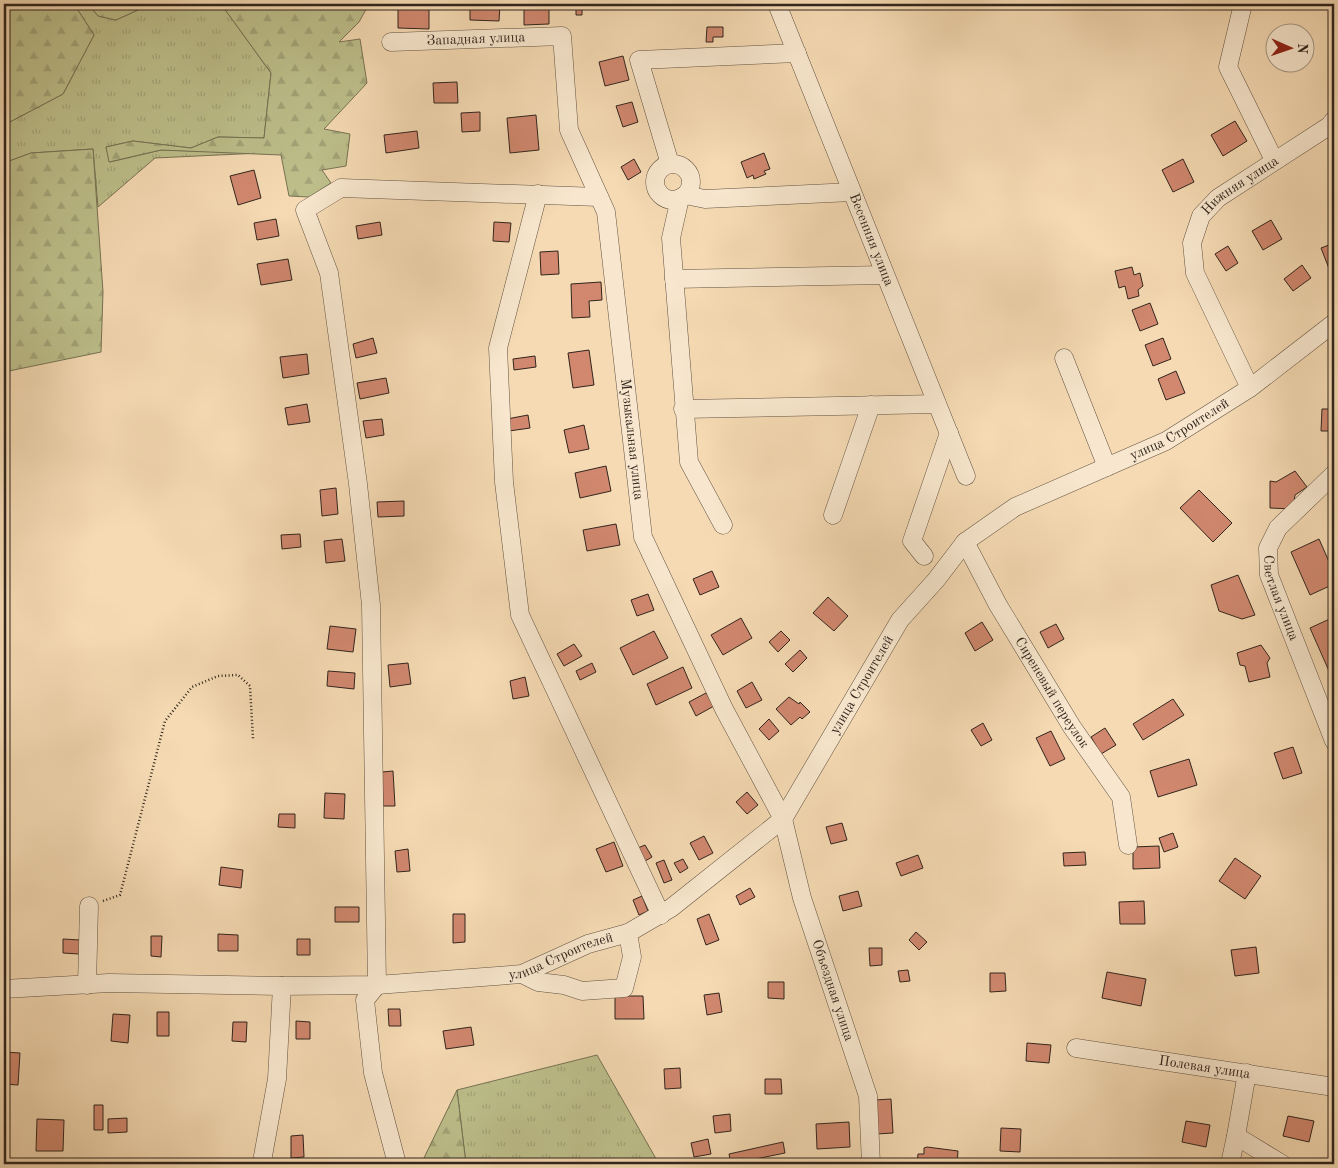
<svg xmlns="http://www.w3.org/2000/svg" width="1338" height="1168" font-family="'Old Standard TT',serif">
<defs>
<pattern id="grass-tufts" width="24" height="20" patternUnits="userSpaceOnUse" patternTransform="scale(1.25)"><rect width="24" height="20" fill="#bdbf8b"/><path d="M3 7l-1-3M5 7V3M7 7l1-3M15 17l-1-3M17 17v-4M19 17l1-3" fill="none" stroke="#a3a478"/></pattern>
<pattern id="forest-firs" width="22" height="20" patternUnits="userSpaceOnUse" patternTransform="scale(1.25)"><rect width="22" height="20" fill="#bdbf8b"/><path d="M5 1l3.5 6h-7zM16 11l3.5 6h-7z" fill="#a3a478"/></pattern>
</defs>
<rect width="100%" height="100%" fill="#f5dab3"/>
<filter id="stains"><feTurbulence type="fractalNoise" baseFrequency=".004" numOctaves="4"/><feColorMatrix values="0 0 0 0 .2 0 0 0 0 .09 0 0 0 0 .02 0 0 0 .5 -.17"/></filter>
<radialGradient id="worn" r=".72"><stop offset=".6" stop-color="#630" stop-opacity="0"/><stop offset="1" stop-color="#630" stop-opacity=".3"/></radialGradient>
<path fill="url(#grass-tufts)" stroke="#777254" d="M74 4H88L98 16 116 20 151 4H221L271 73 264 138 218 137 191 148 133 141 106 147 110 162 161 150 260 153 155 158 98 207 93 149 31 153 4 163V125L63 94 94 35Z
M597 1055 659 1164H466L457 1090Z"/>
<path fill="url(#forest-firs)" stroke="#777254" d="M4 4H74L94 35 63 94 4 125Z
M88 4H151L116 20 98 16Z
M221 4H369L359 22 339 42 360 39 367 83 324 129 350 134 346 166 322 170 331 183 309 197 289 196 281 155 161 150 109 162 106 147 133 141 191 148 218 137 264 138 271 73Z
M93 149 103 292 101 352 4 372V163L31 153Z
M457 1090 466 1164H421Z"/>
<path fill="#d1886f" stroke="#31251d" d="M524 4H549V24L524 25Z
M576 4H582V15H576Z
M470 5H500L499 21 470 20Z
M398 7 429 8V29L398 28Z
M707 27H723V37H713V42H706Z
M623 56 629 80 605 86 599 62Z
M457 82 458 103H434L433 83Z
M632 102 638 122 623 127 616 106Z
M480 112V131L462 132 461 113Z
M536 115 539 150 510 153 507 118Z
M1235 121 1247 141 1223 156 1211 135Z
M417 131 419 148 386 153 384 135Z
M764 153 770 169 764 171 766 174 754 179 753 175 747 178 741 162Z
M634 159 641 172 628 180 621 167Z
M1183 159 1194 182 1173 192 1162 170Z
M254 170 261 198 238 205 230 176Z
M276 219 279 236 257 240 254 223Z
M1271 220 1282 239 1263 250 1252 231Z
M380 222 382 235 358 239 356 226Z
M494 222 511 223 509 242 493 241Z
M1334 243V270L1330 271 1321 248Z
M1228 246 1238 263 1226 271 1215 254Z
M558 251 559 274 541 275 540 252Z
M288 259 292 280 261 285 257 264Z
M1302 265 1311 278 1293 291 1284 279Z
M1132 267 1134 275 1140 273 1143 286 1138 290 1139 296 1128 299 1125 286 1119 288 1115 271Z
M601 282 602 300 589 301 590 317 572 318 571 284Z
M1150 303 1158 324 1140 331 1132 310Z
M373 338 377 353 356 358 353 344Z
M1163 338 1171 359 1153 366 1145 345Z
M589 350 594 385 573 388 568 353Z
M307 354 309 374 283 378 280 357Z
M535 356 536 367 514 370 513 359Z
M1176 371 1185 393 1166 400 1158 379Z
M386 378 389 393 360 399 357 383Z
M307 404 310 422 288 425 285 408Z
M1322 409H1334V431H1321Z
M528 415 530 428 509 431 507 419Z
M382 419 384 435 366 438 363 421Z
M584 425 589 449 569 453 564 430Z
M606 466 611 491 580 498 575 473Z
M1295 471 1307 487 1295 495 1293 509 1270 508V481L1276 482Z
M336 488 338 514 322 516 320 490Z
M1199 490 1232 523 1213 542 1180 508Z
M404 501V516L378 517 377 502Z
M616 524 620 545 587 551 583 530Z
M300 534 301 547 282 549 281 535Z
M342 539 345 561 326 563 324 541Z
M1319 539 1334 573V584L1310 595 1291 552Z
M712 571 719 587 700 595 693 579Z
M1238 575 1255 615 1242 619 1219 611 1211 585Z
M648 594 654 610 637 616 631 600Z
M828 597 848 616 834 631 813 613Z
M1334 617V668L1329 671 1310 628Z
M741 618 752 638 723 655 711 635Z
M982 622 993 640 975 651 965 633Z
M1056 624 1064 639 1048 648 1040 632Z
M330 626 356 629 353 652 327 649Z
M654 631 668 658 633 675 620 648Z
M781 631 790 640 778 652 769 642Z
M574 644 582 656 564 666 557 654Z
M1261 645 1270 658 1267 663 1270 677 1249 682 1245 666 1240 665 1237 653Z
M800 650 807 658 793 672 785 664Z
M408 663 411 684 390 687 388 665Z
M592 663 596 672 580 680 576 671Z
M683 667 692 688 656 705 647 684Z
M328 671 355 673 354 689 327 686Z
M525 677 529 696 513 699 510 681Z
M752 682 762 700 746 708 737 691Z
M706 693 714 706 696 716 689 702Z
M789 697 799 704 800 702 810 712 802 719 800 717 791 725 776 709Z
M1173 699 1184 715 1143 740 1133 724Z
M769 719 779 731 769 740 759 729Z
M983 723 992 740 981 746 971 730Z
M1105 728 1116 745 1101 754 1091 737Z
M1051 731 1065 759 1050 766 1036 738Z
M1293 747 1302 773 1283 779 1274 753Z
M1189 759 1197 785 1158 797 1150 771Z
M393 771 395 806H383L382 772Z
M747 792 758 805 747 814 736 802Z
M325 793 345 794 344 819 324 818Z
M279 814H295V828L278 827Z
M842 823 847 840 831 844 826 827Z
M1173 833 1178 847 1164 852 1159 838Z
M704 836 713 853 699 860 690 843Z
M614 842 623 866 606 872 596 849Z
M645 845 652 857 645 861 638 848Z
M1159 846 1160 868 1133 869V847Z
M408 849 410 871 397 872 395 851Z
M1085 852 1086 865 1064 866 1063 853Z
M918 855 923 868 901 876 896 863Z
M1235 858 1261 876 1245 899 1219 881Z
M683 859 688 868 680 873 674 863Z
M664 860 672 880 664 883 656 863Z
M221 867 243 870 241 888 219 885Z
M750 888 755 897 740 905 736 896Z
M858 891 862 906 843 911 839 896Z
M642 896 648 911 639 915 633 900Z
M1144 901 1145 924H1120L1119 902Z
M335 907H359V922H335Z
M453 914H465V942L453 943Z
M709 914 719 940 706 945 697 919Z
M916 932 927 942 919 950 909 940Z
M218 934 238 935V951H218Z
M151 936H162L161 957 151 956Z
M63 939 80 940 79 954 63 953Z
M297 939H310V955H297Z
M1256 947 1259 973 1235 976 1231 950Z
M869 948H882V965L870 966Z
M908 970 910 981 900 982 898 971Z
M1107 972 1146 979 1141 1006 1102 998Z
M990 973H1005L1006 991 990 992Z
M768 982H784V999L768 998Z
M719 993 722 1012 707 1015 704 995Z
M615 996H643L644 1019H615Z
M388 1009H400L401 1026H389Z
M157 1012H169V1036H157Z
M113 1014 130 1015 128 1043 111 1041Z
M296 1021 310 1022V1039H296Z
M233 1022H247L246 1042 232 1041Z
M471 1027 474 1045 446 1049 443 1031Z
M1027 1043 1051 1045 1049 1063 1026 1061Z
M4 1052 20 1053 18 1085 4 1084Z
M680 1068 681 1088 665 1089 664 1069Z
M765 1079H781L782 1094H765Z
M891 1099 893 1133 876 1134 875 1100Z
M94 1105H103V1130H94Z
M730 1114 731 1131 715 1133 713 1116Z
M1288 1116 1314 1121 1309 1142 1283 1136Z
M127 1118V1132L108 1133V1119Z
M37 1119 64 1120 63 1151H36Z
M1186 1121 1210 1125 1206 1147 1182 1142Z
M849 1122 850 1147 817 1149 816 1124Z
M1001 1128 1021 1129 1020 1152 1000 1151Z
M303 1135 304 1157 291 1158V1136Z
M708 1139 711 1154 694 1157 691 1143Z
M783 1142 785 1153 731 1164 729 1154Z
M927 1147 958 1151 957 1164H917L918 1154H924V1148Z"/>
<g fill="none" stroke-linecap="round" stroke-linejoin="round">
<g stroke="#625242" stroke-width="19">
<g id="minor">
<path id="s1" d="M777 4 966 476"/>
<path d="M1243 4 1228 67 1274 160"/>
<path id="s2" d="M391 42 562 36 569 130 606 212 643 537 724 709 783 819 802 898 868 1096 871 1164"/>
<path d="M670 164 639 60 797 53"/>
<circle cx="673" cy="182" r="18"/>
<path d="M538 194 498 348 504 482 520 615 661 915"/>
<path d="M685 195 705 199 852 192"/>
<path d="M680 198 671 238 689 462 723 525"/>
<path d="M674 279 885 275"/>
<path d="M1064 358 1107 467"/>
<path id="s3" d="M1250 388 1195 273 1192 243 1201 216 1218 198 1329 126 1334 120"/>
<path d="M683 409 937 404"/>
<path id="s4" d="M1334 474 1278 528 1268 548 1269 575 1334 741"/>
<path d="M833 515 871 405"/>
<path id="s5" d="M965 542 998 605 1072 727 1121 797 1128 845"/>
<path d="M924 556 912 541 949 433"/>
<path d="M522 974 538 982 564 985 582 991 624 988 632 957 628 933"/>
<path d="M87 985 89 906"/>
<path id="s6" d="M4 989 109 983 278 986 377 985 522 974 588 944 628 933 671 908 783 819 900 620 936 580 965 542 1015 507 1166 441 1250 388 1334 323"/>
<path id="s7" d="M1076 1048 1334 1087"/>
<path d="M1247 1073 1236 1136 1282 1164"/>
<path d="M263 1156 277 1079 282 986"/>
<path d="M397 1164 373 1073 365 1000 377 985 371 605 358 484 329 273 305 210 341 188 599 197"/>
<path d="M1230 1164 1236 1136"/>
</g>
</g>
<path stroke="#31251d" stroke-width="2.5" stroke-dasharray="1 2.5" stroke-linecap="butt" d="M103 901 120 895 165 721 192 687 218 676 238 675 250 686 253 739"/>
<use href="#minor" stroke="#f8e7ce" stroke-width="18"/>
</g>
<g text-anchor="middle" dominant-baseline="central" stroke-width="4.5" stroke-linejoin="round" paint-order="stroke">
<g font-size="14" fill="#31251d" stroke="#f8e7ce">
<text stroke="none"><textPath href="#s2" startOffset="85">Западная улица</textPath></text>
<text stroke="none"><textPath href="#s3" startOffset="236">Нижняя улица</textPath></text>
<text stroke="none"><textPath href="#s1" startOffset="254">Весенняя улица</textPath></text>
<text stroke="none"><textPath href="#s6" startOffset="1401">улица Строителей</textPath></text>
<text stroke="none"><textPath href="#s2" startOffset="584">Музыкальная улица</textPath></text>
<text stroke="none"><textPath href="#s4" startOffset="152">Светлая улица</textPath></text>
<text stroke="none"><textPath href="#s6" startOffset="981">улица Строителей</textPath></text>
<text stroke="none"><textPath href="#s5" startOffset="174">Сиреневый переулок</textPath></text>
<text stroke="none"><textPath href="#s6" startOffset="561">улица Строителей</textPath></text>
<text stroke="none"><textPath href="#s2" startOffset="1176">Объездная улица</textPath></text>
<text stroke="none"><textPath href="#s7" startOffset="130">Полевая улица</textPath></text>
</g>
</g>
<rect width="1338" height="1168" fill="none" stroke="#f5dab3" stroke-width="20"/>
<rect x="5" y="5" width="1328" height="1158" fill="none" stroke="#31251d" stroke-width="2.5"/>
<rect x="10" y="10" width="1318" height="1148" fill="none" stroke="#31251d"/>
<g transform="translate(1290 48) rotate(92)"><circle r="24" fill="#f8e7ce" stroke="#a89987"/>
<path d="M0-4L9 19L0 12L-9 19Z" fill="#8f2418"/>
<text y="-8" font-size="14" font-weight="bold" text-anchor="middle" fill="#31251d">N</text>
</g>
<rect width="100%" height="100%" filter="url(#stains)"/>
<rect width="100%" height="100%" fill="url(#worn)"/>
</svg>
